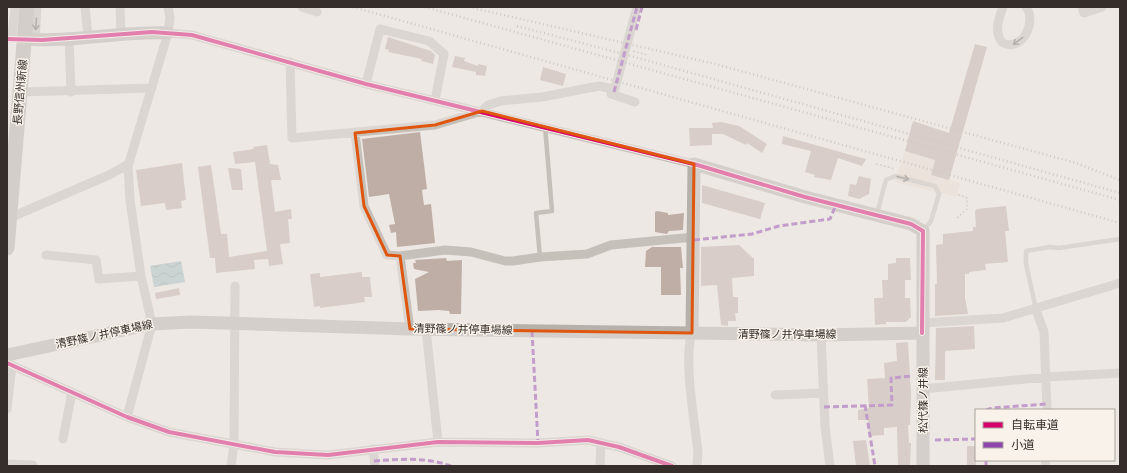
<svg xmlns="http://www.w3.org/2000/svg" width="1127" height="473" font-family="'Titillium Web','Noto Sans JP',sans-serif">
<defs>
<pattern id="water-waves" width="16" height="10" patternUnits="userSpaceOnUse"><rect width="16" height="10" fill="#a1bcbc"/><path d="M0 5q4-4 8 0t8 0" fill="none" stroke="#849999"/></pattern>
</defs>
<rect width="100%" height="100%" fill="#ede8e3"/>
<path fill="#e6dcd1" d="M905 151 935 160 931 175 960 183 957 197 895 182Z"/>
<path fill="url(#water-waves)" d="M181 261 185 282 154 287 150 266Z"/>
<path fill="#bfaea6" d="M388 37 431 51 435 55 433 64 421 61 422 59 388 52 389 50 385 49Z
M975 44 987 47 949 180 931 175 935 160 905 151 913 121 949 133Z
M455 56 465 58 464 61 478 66V64L487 66 485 76 476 75V72L452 67Z
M543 67 566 74 563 86 540 80Z
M721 122 739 126 767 144 762 153 747 143 746 145 723 134H712V145L690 146 689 128H713L712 123Z
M420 132 427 189 422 190 424 205 431 204 435 243 397 247 396 232 391 233 389 225 395 224 389 194 369 197 362 139Z
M783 136 851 155 866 159 862 166 838 158 831 180 814 177 815 175 805 172 811 151 782 144Z
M267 145 270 164 278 165 281 180H271L275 212 291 209 292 219H288L290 243 280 244 283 264 269 266 268 259 254 260 255 269 216 273 215 258H210L198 167 211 165 221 234H227L229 257 267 251 255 162 235 164 233 152 254 149 253 147Z
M182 163 186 200 181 201 182 208 166 210 165 203 141 206 136 170Z
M228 168 241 169 243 190H232Z
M859 176 871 179 869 194 859 199 848 196 850 184 856 185Z
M702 185 765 203 760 219 702 203Z
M1006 206 1009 231H1005L1008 262 985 264 986 270 969 272V274H965V298L968 314 935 316V284H937L936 245 943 244V234L973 231V227H976L975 211 977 209Z
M657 211 668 213V215L684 213 683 230 669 231 667 234 655 232V212Z
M739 245 754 259V276L732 278 733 297H738V313H735L736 321H728V326L721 325 717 285 701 286V247Z
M652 247H681L683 268H680L681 295H661V267H645L646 251Z
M446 258 447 261 462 260 461 314H450L449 311 439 310 418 311 415 279 429 272 414 269 413 263H416L415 260Z
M896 258H910L911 280H905V298H910L911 317 906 322H886V324L875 325 874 298H883L882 280H888V264L896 263Z
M362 272V277H370L372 297H364L365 302 320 308V306L314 307 310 274 320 273V277Z
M179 288 180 295 156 299 155 293Z
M974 326 975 349 945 351V380H935L936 328Z
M908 342 911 394 910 425H908L909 443H911L910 466H898L897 427 884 428V435L869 436 868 420H858V410L869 408 867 379 885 378 884 363 897 361 896 343Z
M866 440 870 466H856L853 441Z
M967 446H976V466H967Z"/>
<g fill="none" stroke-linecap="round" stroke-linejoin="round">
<path stroke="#bfb9b4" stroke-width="1.5" stroke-dasharray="2 2" stroke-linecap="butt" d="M633 51 647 55
M876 164 895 169
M957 218 967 209V198L957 194"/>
<path stroke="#c6c0bb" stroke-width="4.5" d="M877 214 885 183 886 180 895 176 935 186 939 194 931 221 923 231
M540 257 536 213 552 211 545 126
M1036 309 1026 264V251L1050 247 1059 248 1120 239"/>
<path stroke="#c6c0bb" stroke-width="9" d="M85 7 88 36
M120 7 121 33
M302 7 317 12
M1003 7C999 18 993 33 1003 43 1023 52 1037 21 1026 7
M1082 7 1084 13 1102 7
M168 33 192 35 366 84 694 164
M12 38 15 7
M69 38 71 92
M35 40 37 7
M290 62 292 138 435 125 482 111 488 105 501 101 542 97 599 86 613 89 611 94 635 102
M366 84 380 29 429 41 444 54 435 100
M20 92 152 88
M614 92 637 7
M355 133 364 206 387 255 400 256 445 250 471 252 505 261H513L540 257 587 254 611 245 694 237
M7 219 109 175 129 164
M46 255 96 260 99 279 141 276
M400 256 410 329
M1036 310 1044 332 1047 410
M922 323 1003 318 1120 283
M426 329 438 442
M692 333C683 361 695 422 698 453L697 466
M821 335 825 426 830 466
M7 363 127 417 169 432 275 452 328 455 438 442 538 443 588 440 619 447 672 466
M923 389 1047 377 1120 373
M775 395 823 393
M7 409 12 365
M127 417 152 324 141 276 130 200 128 166 168 33 170 18 168 7
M63 439 72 392
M373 449 375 466
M7 464 33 465
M231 466 234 444 235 286
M600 466 601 443
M1045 466 1046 460"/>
<path stroke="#b7b1ac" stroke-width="13" d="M25 39C72 43 120 31 168 33
M692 333 694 164 805 197 911 224 923 231V466
M7 355 152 324 191 322 410 329 692 333 821 335 922 333"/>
<path stroke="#b5afaa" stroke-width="15" d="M7 248 27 7"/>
<path stroke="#aea9a5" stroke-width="2.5" stroke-dasharray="1 3" stroke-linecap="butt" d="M353 7 1120 223
M425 7 1120 200
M469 7 715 64 1076 163 1120 180
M517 26 631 56 1120 193"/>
<path stroke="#8e44ad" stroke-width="3" stroke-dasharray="6 3" stroke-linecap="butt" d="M636 30 642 7
M614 92 637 7
M694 240 752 234 779 226 830 219 836 205
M532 331 538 443
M865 405 875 466
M824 407 892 405 891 378 913 376
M986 410 992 408 1047 404
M935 440 976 439
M986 460V466
M374 461C400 459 427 457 451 466"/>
<g stroke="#f8f2eb" stroke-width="6">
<path id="cycleway" d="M7 39 42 40 152 32 192 35 366 84 694 164 805 197 911 224 923 231 922 333
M7 363 127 417 169 432 275 452 328 455 438 442 538 443 588 440 619 447 672 466"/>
</g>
<use href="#cycleway" stroke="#d6006c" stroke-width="4"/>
</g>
<defs><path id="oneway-shaft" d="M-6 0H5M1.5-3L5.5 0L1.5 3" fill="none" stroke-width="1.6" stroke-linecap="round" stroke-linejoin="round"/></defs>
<g stroke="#77706b">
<use href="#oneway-shaft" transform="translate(36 24) rotate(94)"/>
<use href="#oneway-shaft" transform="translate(1018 41) rotate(144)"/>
<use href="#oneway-shaft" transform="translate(903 178) rotate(14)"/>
</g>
<path d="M0 0H1127V473H0ZM482 111 694 164 692 333 410 329 400 256 387 255 364 206 355 133 435 125Z" fill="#ede8e3" fill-opacity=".55" fill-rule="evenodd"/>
<path fill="none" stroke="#df570e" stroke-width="3" stroke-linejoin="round" d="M482 111 694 164 692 333 410 329 400 256 387 255 364 206 355 133 435 125Z"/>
<g text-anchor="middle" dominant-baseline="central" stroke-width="3" stroke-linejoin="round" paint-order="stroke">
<g font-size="11" fill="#362e2a" stroke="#f8f2eb">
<text transform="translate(20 92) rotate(-85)">長野信州新線</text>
<text transform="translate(463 329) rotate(1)">清野篠ノ井停車場線</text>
<text transform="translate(104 334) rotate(-12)">清野篠ノ井停車場線</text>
<text x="787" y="334">清野篠ノ井停車場線</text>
<text transform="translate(923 400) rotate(-90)">松代篠ノ井線</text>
</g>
</g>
<rect width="1127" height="473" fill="none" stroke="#362e2a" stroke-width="16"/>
<rect x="975" y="409" width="140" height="52" fill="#f8f2eb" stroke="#aaa49e"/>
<rect x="983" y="422" width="20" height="6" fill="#d6006c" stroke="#aaa49e"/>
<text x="1011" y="429" font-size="12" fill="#362e2a">自転車道</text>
<rect x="983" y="442" width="20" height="6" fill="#8e44ad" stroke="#aaa49e"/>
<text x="1011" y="449" font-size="12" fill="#362e2a">小道</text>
</svg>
